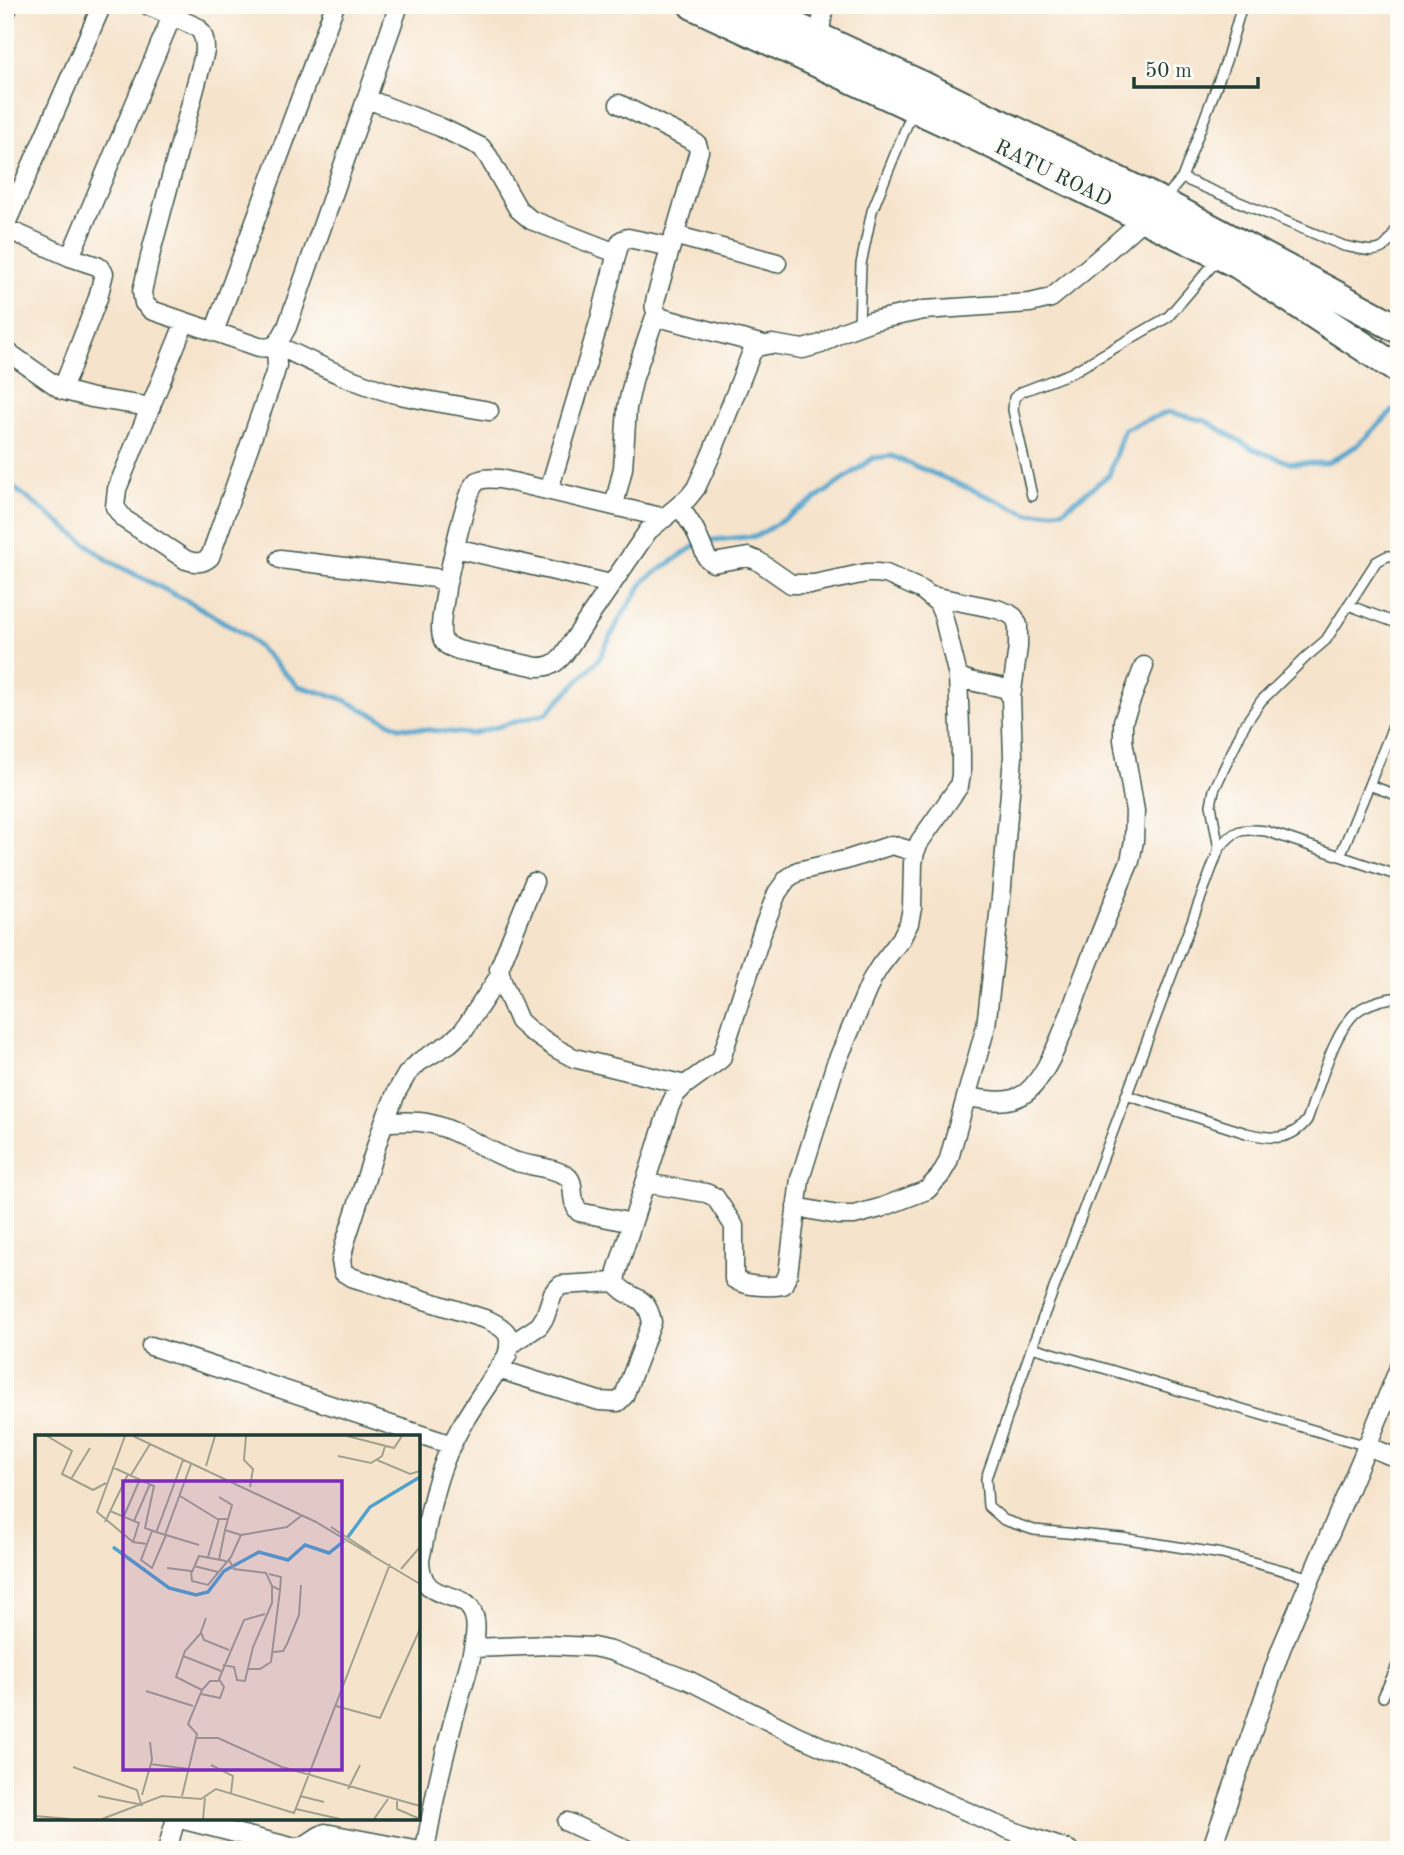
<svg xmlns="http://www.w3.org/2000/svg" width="1404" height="1855" font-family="'Old Standard TT',serif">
<rect width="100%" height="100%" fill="#fdfcf7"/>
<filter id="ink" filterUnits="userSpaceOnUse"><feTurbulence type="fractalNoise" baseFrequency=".0143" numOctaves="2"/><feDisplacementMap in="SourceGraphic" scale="14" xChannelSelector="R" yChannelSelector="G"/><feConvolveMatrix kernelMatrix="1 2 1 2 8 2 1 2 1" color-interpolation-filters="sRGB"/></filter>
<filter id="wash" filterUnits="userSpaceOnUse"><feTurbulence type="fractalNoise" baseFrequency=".00686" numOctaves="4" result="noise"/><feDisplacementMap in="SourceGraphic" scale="28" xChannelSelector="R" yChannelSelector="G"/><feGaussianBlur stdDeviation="1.57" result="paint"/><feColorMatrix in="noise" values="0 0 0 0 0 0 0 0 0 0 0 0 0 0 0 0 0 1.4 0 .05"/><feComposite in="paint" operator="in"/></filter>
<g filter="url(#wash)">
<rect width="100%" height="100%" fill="#f6e3cb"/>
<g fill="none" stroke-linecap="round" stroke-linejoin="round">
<path stroke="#50a4cc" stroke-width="5" d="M5 481 109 561 197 606 247 636 298 686 340 698 399 727 471 734 547 713 599 659 620 618 646 579 702 541 757 536 813 501 873 458 892 456 1029 514 1063 510 1109 475 1124 429 1168 412 1206 421 1253 449 1290 463H1327L1358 445 1399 405"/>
</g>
</g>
<g filter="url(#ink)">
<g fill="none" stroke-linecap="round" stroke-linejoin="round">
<g stroke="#3f564b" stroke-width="12">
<path id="lane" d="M1182 178 1344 246C1377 253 1385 256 1399 223
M1165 198 1182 178 1226 61 1242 5
M859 326 861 264 872 211 913 110
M1032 496 1013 410 1014 398 1021 392 1071 373 1168 317 1217 260
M1348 605 1399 624
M1369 785 1399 796
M1219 849 1211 805 1214 790 1244 726 1261 701 1306 657 1326 640 1376 562 1387 556H1399
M1340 856 1396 719 1399 718
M1126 1095 1246 1133C1271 1139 1290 1142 1307 1120 1318 1091 1335 1023 1362 1008 1374 1001 1385 999 1399 997
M1032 1347 1367 1446
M1312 1578 1222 1554 1122 1538 1034 1530 1004 1520 988 1506 986 1478 1032 1347 1219 849C1234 829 1242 828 1266 831L1399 876
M1383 1697 1399 1661"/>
</g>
<g stroke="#3f564b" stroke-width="21">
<path id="street" d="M147 5 197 27C204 34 205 41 205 51L152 248 142 292 144 303 151 310 259 347C277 350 279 341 287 327L399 5
M5 14 9 5
M819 38 824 5
M367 99 440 127 481 147 488 156 518 209 531 220 616 253
M619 104 689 139 697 144 699 151 657 294C654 304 652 311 662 318L764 345
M5 226 102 5
M5 228 70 257 97 266 100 268 104 273 98 298 62 390
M674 235 777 263
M70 257 172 16
M185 322 117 489 115 507 124 519 186 560C196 563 202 564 210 557L274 376 277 366 276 345C314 363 352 382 392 393 424 401 457 405 489 411
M214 332 335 5
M5 350 62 390 92 398 151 407
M549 490 600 319 619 245 622 240 628 238 671 247
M679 505 695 530 707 558 713 563 748 557 758 561 791 584H814L866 573H876L886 574 922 590 938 603 943 615 958 676C974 685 992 683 1008 690L1011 698 1013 757 1001 898 986 1026 948 1162 940 1176 927 1190 880 1208 854 1215H838L796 1207
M614 506 623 468 627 408 634 377 656 314
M455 548 611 584
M280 559 435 578 443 582 446 587C446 601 434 636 447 645 450 647 454 648 458 650L537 667C550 667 556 664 564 654L648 531 688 498 696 488 712 453 751 354 756 347 772 344 803 349 821 344 842 332 872 321 924 310 1030 303 1051 298 1096 261 1149 214
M446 587C451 568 465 489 478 481 485 477 493 479 500 479L665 518
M932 596 997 609 1008 613 1014 617 1018 625V647L1011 698
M534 882 499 969 502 981 519 1021 529 1030 557 1049 574 1058 685 1085
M967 1097C986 1100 1007 1105 1024 1094 1051 1076 1072 1006 1084 975 1099 937 1114 898 1130 861L1134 841 1135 811 1123 740V721L1144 666
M384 1122C398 1122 413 1120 427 1123 459 1129 486 1152 517 1162 531 1166 557 1168 568 1177 576 1184 569 1200 579 1212L632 1223
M645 1183 706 1193 715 1197 734 1226V1279C746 1287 769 1287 783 1285L788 1274 800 1179 835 1066 872 979 880 966 901 939 909 923 912 908 913 863 915 852 920 841 959 786 961 775V755L958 676
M510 1345 539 1326 545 1317 553 1293 561 1285 615 1282
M151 1346 452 1445
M498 1369 599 1401 618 1402 624 1396 652 1322C646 1291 629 1302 615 1282L617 1271 669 1108 675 1095 685 1085 721 1059 764 926 777 893 787 879 798 871 846 860 892 845 915 852
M1367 1446 1399 1459
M473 1648 547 1645 593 1647 611 1651 688 1680 796 1735 995 1824 1021 1834 1069 1850
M176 1818 291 1847C309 1848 310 1839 325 1833L415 1850
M567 1822 628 1850
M167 1850 176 1818
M425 1850C430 1822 435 1794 442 1766 447 1745 452 1725 458 1704 463 1683 481 1636 474 1616 464 1585 421 1608 420 1560 427 1527 432 1492 445 1460 459 1423 485 1390 507 1356 513 1335 507 1329 488 1320L351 1277 343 1272 341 1261 345 1243 384 1122 397 1091 407 1074 419 1062 450 1043 463 1031 500 975
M1211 1850 1281 1649 1367 1446 1399 1368"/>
</g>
<g stroke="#3f564b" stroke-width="32">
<path id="primary" d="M693 5 982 139 1238 264 1399 370
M748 5 923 86 1161 202 1399 329"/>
</g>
<use href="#lane" stroke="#fff" stroke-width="9"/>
<use href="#street" stroke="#fff" stroke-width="18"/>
<use href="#primary" stroke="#fff" stroke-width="28"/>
</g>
</g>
<g text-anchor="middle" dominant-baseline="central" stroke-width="5" stroke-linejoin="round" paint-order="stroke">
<g font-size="21" fill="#1f3d34" stroke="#fdfcf7">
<text transform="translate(1053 174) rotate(26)">RATU ROAD</text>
</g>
</g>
<g transform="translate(35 1435)">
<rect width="385" height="385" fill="#f6e3cb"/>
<path fill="none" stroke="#50a4cc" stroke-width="3.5" d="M313 102 335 72 385 42M78 112 134 153 161 160 173 157 189 136 224 117 253 125 270 110 294 118 309 106"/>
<path fill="none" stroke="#a0a18f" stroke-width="2" d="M12 1 37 16 27 39 58 55 71 48M90 1 62 77 98 107 112 109M98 1 281 87 385 149M211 1 209 25 218 34 215 52M312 1 359 13 367 1M303 21 336 28 347 21 350 11M342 25 375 39 385 36M171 31 180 1M77 32 119 51 110 93 130 100 156 29M96 40 115 9M36 44 55 13M145 61 184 85M184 62 197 70 190 95 206 100M75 76 104 88 98 107M89 81 105 44M99 86 115 49M70 87 93 39M296 92 336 118M117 96 106 125 117 133 131 100 164 110M121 98 148 25M173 122 184 84H192M184 125 190 95M194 125 199 134 231 138 237 151 245 155 236 227 225 234H212M159 131 183 137M132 133 156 136 157 146 173 150 196 122 206 100 252 92 266 81M366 134 385 112M157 137 164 121 191 126M234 139 246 142 245 155M171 183 166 197 169 205 194 215M238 217 248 216 252 209 264 180 266 150M148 221 186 236M188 230 199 232 202 245 210 246 218 212 237 168V151M167 255 175 246H184M111 256 158 271M166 259 185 263 189 252 184 244 209 185 230 179M301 271 345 283 385 194M162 303H183L247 332 385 371M115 329 154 334M176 330 198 341 196 358M38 332 102 355 106 369M313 354 325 330M107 360 117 325 115 307M63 361 108 370M147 361 162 299 153 289 167 255 141 242 150 216 166 198M265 361 289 367M362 366V374L385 384M261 374 305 384M0 381 35 384M67 384 127 361 166 364 181 354 259 378 355 129M168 384 170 363M339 384 353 364"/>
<path fill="#7b2cbf" fill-opacity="0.15" stroke="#7b2cbf" stroke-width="3.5" d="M88 46H307V335H88Z"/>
<rect width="385" height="385" fill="none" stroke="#1f3d34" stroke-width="3.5"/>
</g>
<rect width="1404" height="1855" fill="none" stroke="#fdfcf7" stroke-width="28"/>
<path d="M1134 77v10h124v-10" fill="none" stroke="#1f3d34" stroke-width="3.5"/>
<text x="1145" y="77" font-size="21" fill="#1f3d34" stroke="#fdfcf7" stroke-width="5" paint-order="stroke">50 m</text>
</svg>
